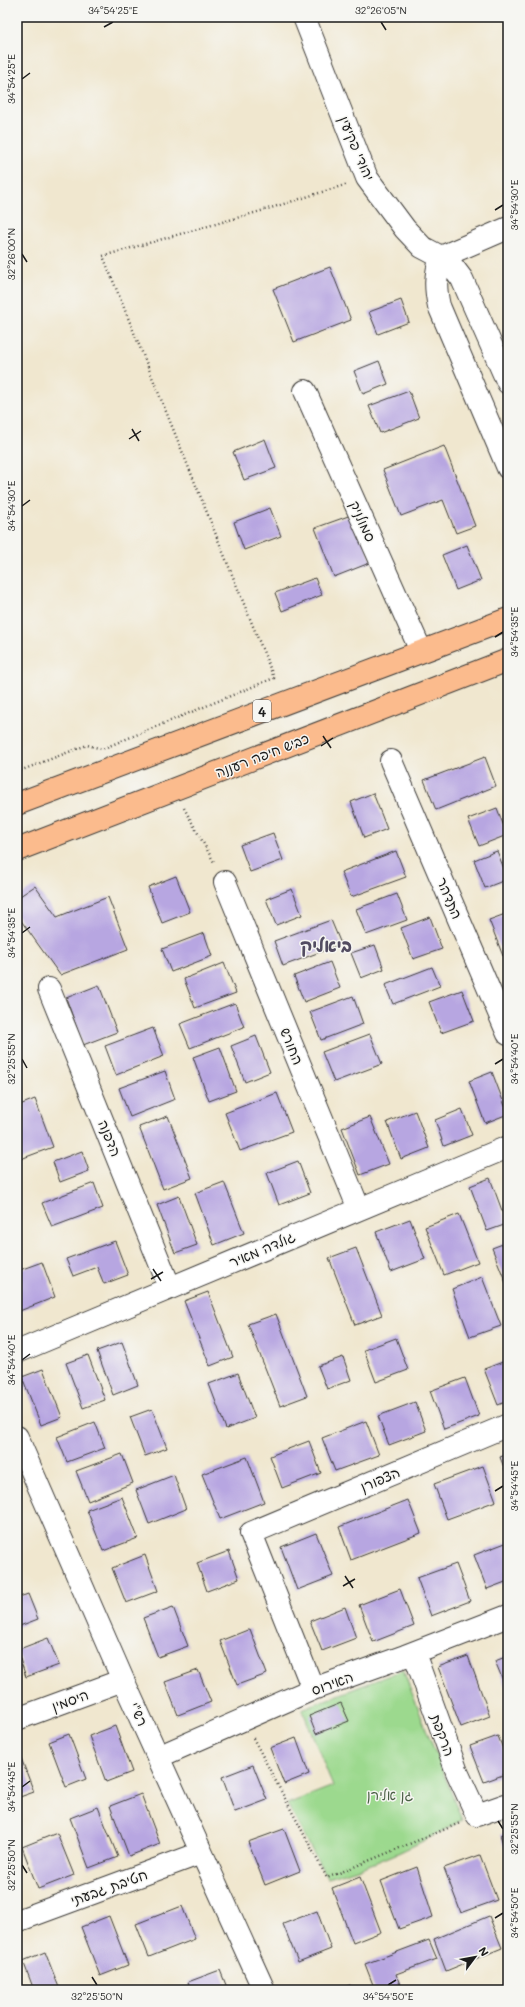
<svg xmlns="http://www.w3.org/2000/svg" width="525" height="2007" font-family="Mali,'Playpen Sans Hebrew',sans-serif">
<rect width="100%" height="100%" fill="#f6f6f2"/>
<filter id="ink" filterUnits="userSpaceOnUse"><feTurbulence type="fractalNoise" baseFrequency=".025" numOctaves="2"/><feDisplacementMap in="SourceGraphic" scale="8" xChannelSelector="R" yChannelSelector="G"/><feConvolveMatrix kernelMatrix="1 2 1 2 8 2 1 2 1" color-interpolation-filters="sRGB"/></filter>
<filter id="wash" filterUnits="userSpaceOnUse"><feTurbulence type="fractalNoise" baseFrequency=".012" numOctaves="4" result="noise"/><feDisplacementMap in="SourceGraphic" scale="16" xChannelSelector="R" yChannelSelector="G"/><feGaussianBlur stdDeviation="0.9" result="paint"/><feColorMatrix in="noise" values="0 0 0 0 0 0 0 0 0 0 0 0 0 0 0 0 0 1.4 0 .05"/><feComposite in="paint" operator="in"/></filter>
<g filter="url(#wash)">
<rect width="100%" height="100%" fill="#f0e7cf"/>
<path fill="#9cd98e" stroke="#5c7a55" d="M403 1670 462 1820C416 1846 377 1865 327 1878L287 1804 333 1786 302 1709Z"/>
<g id="blocks">
<path fill="#b7a6e1" d="M330 267 351 320 294 342 273 289Z
M401 300 409 322 378 334 369 312Z
M379 361 388 384 363 394 354 371Z
M409 391 419 418 380 433 369 406Z
M265 439 276 468 244 480 233 452Z
M444 446 475 526 456 533 443 500 401 516 383 470Z
M270 508 281 536 244 550 234 522Z
M354 514 372 562 334 577 315 528Z
M467 545 481 580 456 590 442 555Z
M315 578 322 595 282 611 275 593Z
M485 757 496 786 436 810 424 780Z
M373 793 387 829 364 838 351 802Z
M497 808 507 835 479 846 468 819Z
M273 833 283 860 250 872 240 845Z
M396 851 406 877 351 897 341 872Z
M497 851 508 879 485 888 474 860Z
M176 876 190 912 162 923 148 887Z
M35 886 57 917 108 897 128 949 60 975 17 915V898Z
M292 889 302 915 276 925 266 899Z
M397 894 407 920 366 935 356 909Z
M508 913V954L503 956 489 920Z
M430 917 442 949 413 959 401 928Z
M331 920 341 944 283 966 274 941Z
M204 933 212 956 171 972 162 949Z
M375 945 384 969 361 978 351 953Z
M330 962 340 988 304 1002 294 976Z
M224 963 236 993 195 1008 184 979Z
M432 967 440 986 393 1004 385 985Z
M99 985 117 1032 83 1045 66 998Z
M462 990 474 1021 441 1033 429 1002Z
M353 996 363 1024 321 1040 310 1012Z
M235 1003 244 1027 190 1048 180 1024Z
M153 1028 164 1056 116 1075 105 1046Z
M370 1034 382 1064 334 1082 322 1052Z
M256 1036 270 1072 245 1082 231 1046Z
M220 1047 236 1091 209 1101 193 1057Z
M165 1071 175 1099 130 1117 119 1088Z
M492 1072 508 1114 485 1123 469 1081Z
M277 1093 292 1132 240 1151 225 1113Z
M35 1099 53 1147 18 1160 17 1106Z
M462 1109 472 1135 444 1146 435 1120Z
M415 1111 429 1148 401 1159 387 1122Z
M168 1116 192 1178 163 1189 139 1127Z
M370 1117 389 1164 360 1175 342 1128Z
M82 1151 89 1171 60 1182 53 1162Z
M298 1161 310 1193 279 1205 267 1173Z
M490 1178 507 1224 487 1231 470 1186Z
M224 1182 244 1233 214 1245 195 1193Z
M94 1183 103 1208 52 1227 42 1203Z
M179 1196 197 1245 175 1253 157 1205Z
M459 1214 478 1262 444 1275 425 1227Z
M410 1219 425 1259 391 1272 376 1232Z
M115 1241 128 1275 104 1284 97 1267 73 1276 66 1259Z
M508 1242V1288L492 1248Z
M356 1248 382 1315 355 1325 329 1258Z
M42 1262 55 1297 17 1312V1271Z
M482 1277 501 1326 470 1337 452 1289Z
M208 1292 233 1357 210 1366 184 1301Z
M276 1314 307 1396 280 1406 248 1324Z
M396 1338 408 1370 376 1382 364 1350Z
M122 1342 138 1385 113 1395 97 1351Z
M88 1355 105 1400 83 1408 66 1363Z
M343 1357 351 1380 327 1389 318 1366Z
M508 1360V1401L498 1405 484 1369Z
M43 1369 62 1417 41 1425 22 1377Z
M238 1373 255 1418 226 1429 209 1384Z
M465 1378 479 1416 444 1429 430 1391Z
M415 1402 426 1431 389 1445 378 1416Z
M152 1409 167 1448 145 1456 130 1417Z
M366 1421 379 1455 335 1471 322 1438Z
M95 1422 105 1448 67 1462 57 1437Z
M309 1441 321 1473 282 1488 270 1456Z
M122 1454 133 1483 88 1501 76 1471Z
M508 1454V1478L500 1457Z
M247 1457 264 1502 220 1519 202 1474Z
M483 1466 496 1501 447 1519 434 1484Z
M174 1475 186 1509 149 1524 136 1490Z
M122 1497 138 1538 103 1551 87 1510Z
M408 1500 421 1533 351 1560 339 1527Z
M316 1533 333 1576 297 1590 281 1547Z
M508 1542V1581L487 1589 474 1555Z
M229 1551 239 1579 207 1591 197 1563Z
M145 1555 158 1591 126 1603 112 1568Z
M456 1564 470 1601 431 1616 417 1578Z
M400 1589 414 1626 373 1642 359 1605Z
M28 1594 38 1619 17 1627V1598Z
M173 1607 188 1646 158 1657 143 1618Z
M345 1607 356 1638 322 1651 310 1621Z
M250 1629 267 1674 237 1685 220 1641Z
M48 1638 59 1665 26 1677 17 1650Z
M468 1656 490 1716 461 1727 438 1667Z
M508 1656V1689L507 1690 495 1661Z
M198 1670 211 1702 178 1715 165 1682Z
M341 1703 349 1721 316 1734 309 1716Z
M115 1726 132 1772 106 1782 89 1736Z
M69 1734 86 1779 66 1787 49 1742Z
M498 1736 508 1762V1773L484 1782 470 1746Z
M296 1738 309 1774 284 1784 270 1748Z
M21 1758 34 1792 17 1798V1759Z
M253 1765 267 1800 235 1812 222 1777Z
M141 1794 160 1844 129 1856 110 1806Z
M98 1807 118 1857 89 1868 70 1818Z
M284 1829 300 1871 265 1885 248 1842Z
M508 1832V1857L500 1835Z
M57 1833 74 1875 38 1889 22 1847Z
M480 1855 497 1900 461 1913 444 1868Z
M417 1867 433 1917 399 1929 381 1881Z
M360 1877 381 1932 353 1943 332 1888Z
M182 1906 195 1939 149 1957 136 1924Z
M317 1911 331 1949 298 1962 283 1924Z
M508 1913V1931L502 1915Z
M109 1916 128 1965 100 1976 81 1927Z
M489 1916 502 1948 446 1971 434 1939Z
M429 1940 437 1959 396 1974 402 1990H375L365 1964Z
M45 1952 60 1990H34L23 1961Z
M220 1970 228 1990H191L188 1982Z
M350 1985 351 1990H338Z"/>
</g>
</g>
<g filter="url(#ink)">
<use href="#blocks" fill-opacity="0" stroke="#3c3a37" stroke-width="1"/>
<g fill="none" stroke-linecap="round" stroke-linejoin="round">
<g stroke="#3c3a37" stroke-width="24">
<path id="minor" d="M304 17 367 178 405 229 422 247 441 257 453 267 462 279 508 383
M441 257C435 275 435 288 439 306L508 468
M441 257 508 228
M305 391 421 651
M391 761 508 1034
M225 882 359 1209
M49 989 170 1288
M17 1352 508 1147
M17 1437 123 1680 264 1990
M414 1653 457 1772 477 1815 508 1804
M313 1689 251 1533 508 1425
M17 1719 123 1680
M158 1757 313 1689 405 1656 508 1616
M17 1921 201 1853"/>
</g>
<g stroke="#3c3a37" stroke-width="24">
<path id="highway" d="M17 804 508 619
M17 850 508 660"/>
</g>
<path stroke="#3c3a37" stroke-width="2.5" stroke-dasharray="1 3" stroke-linecap="butt" d="M17 772 87 745 102 749 274 678 103 256 261 211 348 184
M184 808 215 864
M253 1738 327 1878 460 1823"/>
<use href="#minor" stroke="#fff" stroke-width="22"/>
<use href="#highway" stroke="#fbbb8d" stroke-width="22"/>
</g>
</g>
<path fill="none" stroke="#1c1c1c" stroke-width="1.5" d="M381 22 386 30M104 27 113 22M22 79 30 73M495 210 503 205M22 254 27 262M132 429 139 441M129 439 141 431M22 506 30 500M495 637 503 632M323 736 331 748M321 746 333 738M22 933 30 927M22 1059 27 1068M495 1064 503 1059M153 1269 161 1281M151 1279 163 1272M22 1360 30 1354M495 1491 503 1486M345 1576 353 1588M343 1586 355 1579M22 1787 30 1781M498 1821 503 1829M22 1865 27 1873M495 1918 503 1913M92 1977 97 1985M388 1985 396 1980"/>
<g text-anchor="middle" dominant-baseline="central" stroke-width="3" stroke-linejoin="round" paint-order="stroke">
<rect fill="#f6f6f2" stroke="#5d5d5c" stroke-width="1" x="253" y="700" width="18" height="22" rx="3"/>
<g font-size="13" font-weight="bold" fill="#1c1c1c">
<text x="262" y="711">4</text>
</g>
<g font-size="14" fill="#1c1c1c" stroke="#f6f6f2">
<text transform="translate(357 148) rotate(67)">יהודי פקיעין</text>
<text transform="translate(363 521) rotate(66)">סמולניק</text>
<text transform="translate(262 755) rotate(-21)">כביש חיפה רעננה</text>
<text transform="translate(450 898) rotate(67)">התדהר</text>
<text transform="translate(292 1046) rotate(68)">החורש</text>
<text transform="translate(110 1138) rotate(68)">הדפנה</text>
<text transform="translate(262 1249) rotate(-23)">גולדה מאיר</text>
<text transform="translate(380 1479) rotate(-23)">הצפורן</text>
<text transform="translate(332 1683) rotate(-20)">האירוס</text>
<text transform="translate(70 1700) rotate(-20)">היסמין</text>
<text transform="translate(139 1714) rotate(66)">רש"י</text>
<text transform="translate(443 1735) rotate(70)">הרקפת</text>
<text transform="translate(109 1887) rotate(-20)">חטיבת גבעתי</text>
</g>
<g font-size="14" fill="#495e44" stroke="#f6f6f2">
<text x="390" y="1794">גן אלירן</text>
</g>
<g font-size="18" font-weight="bold" fill="#524c61" stroke="#f6f6f2">
<text x="326" y="945">ביאליק</text>
</g>
</g>
<rect width="525" height="2007" fill="none" stroke="#f6f6f2" stroke-width="44"/>
<g transform="translate(475 1957) rotate(58)" stroke="#f6f6f2" stroke-width="3" paint-order="stroke">
<path d="M0-3L7 15L0 10L-7 15Z" fill="#1c1c1c"/>
<text y="-6" font-size="11" font-weight="bold" text-anchor="middle" fill="#1c1c1c">N</text>
</g>
<rect x="22" y="22" width="481" height="1963" fill="none" stroke="#1c1c1c" stroke-width="1.5"/>
<g font-size="10" text-anchor="middle" fill="#1c1c1c">
<text x="113" y="14">34°54'25"E</text>
<text x="381" y="14">32°26'05"N</text>
<text transform="translate(11 79) rotate(-90)" y="4">34°54'25"E</text>
<text transform="translate(514 205) rotate(-90)" y="4">34°54'30"E</text>
<text transform="translate(11 254) rotate(-90)" y="4">32°26'00"N</text>
<text transform="translate(11 506) rotate(-90)" y="4">34°54'30"E</text>
<text transform="translate(514 632) rotate(-90)" y="4">34°54'35"E</text>
<text transform="translate(11 933) rotate(-90)" y="4">34°54'35"E</text>
<text transform="translate(514 1059) rotate(-90)" y="4">34°54'40"E</text>
<text transform="translate(11 1059) rotate(-90)" y="4">32°25'55"N</text>
<text transform="translate(11 1360) rotate(-90)" y="4">34°54'40"E</text>
<text transform="translate(514 1486) rotate(-90)" y="4">34°54'45"E</text>
<text transform="translate(11 1787) rotate(-90)" y="4">34°54'45"E</text>
<text transform="translate(514 1829) rotate(-90)" y="4">32°25'55"N</text>
<text transform="translate(11 1865) rotate(-90)" y="4">32°25'50"N</text>
<text transform="translate(514 1913) rotate(-90)" y="4">34°54'50"E</text>
<text x="97" y="2000">32°25'50"N</text>
<text x="388" y="2000">34°54'50"E</text>
</g>
</svg>
